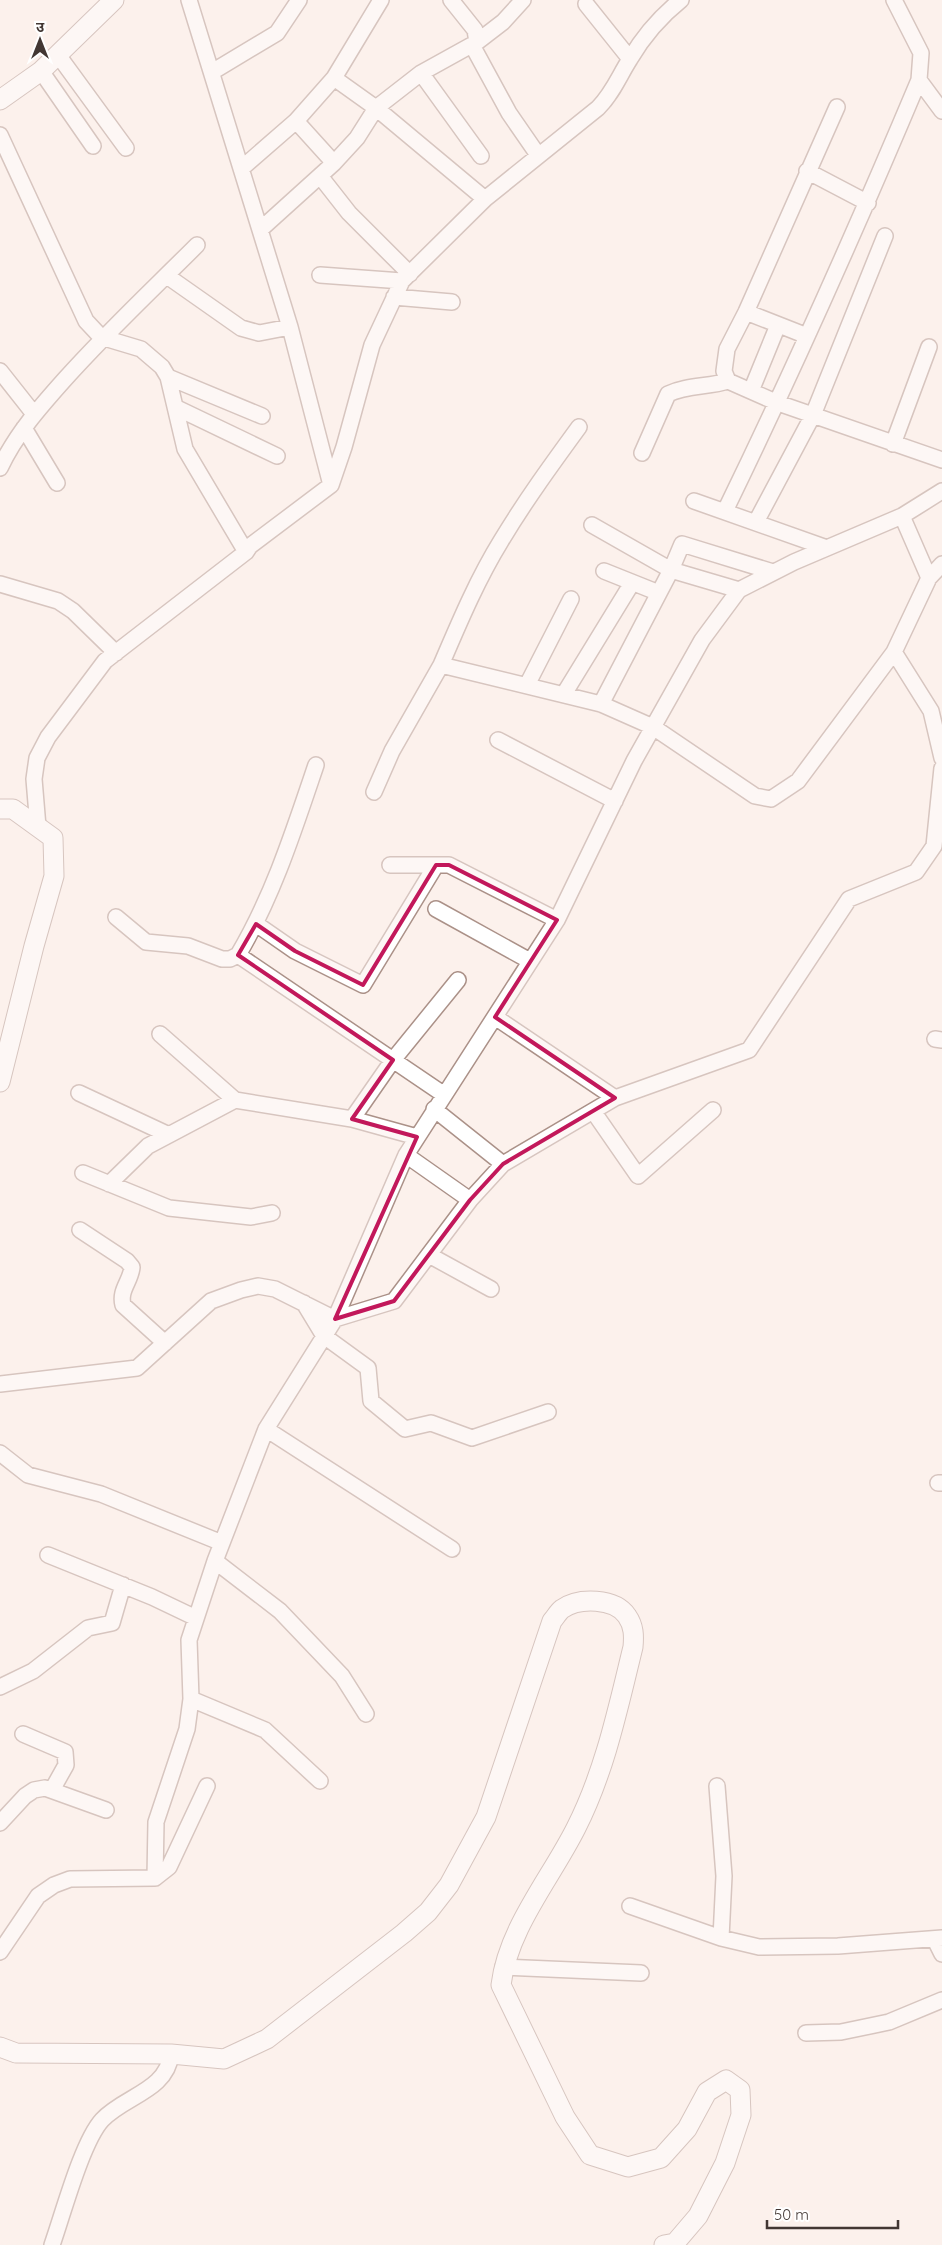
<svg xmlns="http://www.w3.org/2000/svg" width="942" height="2245" font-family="Quicksand,'Noto Sans Devanagari',sans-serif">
<rect width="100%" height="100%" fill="#fcf1ec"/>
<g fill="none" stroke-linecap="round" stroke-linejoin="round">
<g stroke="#ab9188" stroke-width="18">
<path id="minor" d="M189 0 290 327 331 485
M894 0 921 53 919 80 942 111
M586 4 630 59
M477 42 503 22 523 0
M472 45 509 113 538 155
M58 55 126 148
M41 71 93 146
M212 72 277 33 299 0
M421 73 481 156
M334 78 376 108 485 199
M837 107 746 312 727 349 724 371 728 381 778 403 942 460
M296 121 334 163
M0 135 86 321 101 337 141 349 162 367 168 377 185 449 246 552
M242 168 296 121 334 78 381 0
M807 171 868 203
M320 176 349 213 410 274
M261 229 334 163 357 138 376 108 421 73 477 42 475 30 451 0
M320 275 402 281
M167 276 241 328 259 333 290 327
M394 297 452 302
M746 312 807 336
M0 371 34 414
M168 377 262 416
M751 391 778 325
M177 408 277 456
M24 428 57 483
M893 444 929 347
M642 453 668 394C686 385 709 387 728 381
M0 468C16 434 40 407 65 379 107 332 153 289 197 245
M694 501 827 548
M725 511C794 369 858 225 919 80
M902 516 929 578
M756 522 813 415 885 236
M592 525 671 570 601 704
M942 564 929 578 894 652 931 711 942 758
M604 571 659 593
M0 584 58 601 73 611 116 653
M739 590 671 570 682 544 773 572
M441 665C459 623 477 580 501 541 525 501 552 464 579 427
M527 685 571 599
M564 694 632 583
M498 740 615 801
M316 765C294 830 273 896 238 955L443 1094
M374 792 392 751 441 665 601 704 653 727 755 796 771 799 798 781 894 652
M38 827 34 779 37 758 48 737 105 661 246 552 250 546 331 485 344 447 372 345 402 281 485 199 598 108C613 93 619 76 630 59 643 37 661 16 681 0
M390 865H449L557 920
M436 909 530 961
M116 917 146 942 188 946 222 959H230L238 955
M256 924 295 951 363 985 436 865
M495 1017 615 1098
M160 1034 235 1100
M935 1039 942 1040
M79 1093 169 1135
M434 1109 503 1164
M593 1111 638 1176 713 1110
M352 1119 393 1060 458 980
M406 1155 470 1200
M83 1173 169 1208 251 1217 272 1213
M109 1184 148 1146 235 1100 352 1119 417 1137
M80 1230 127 1261 132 1267C131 1281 119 1290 123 1305L165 1343
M429 1255 491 1289
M304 1303 324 1336 368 1368 371 1401 405 1429 431 1423 472 1438 548 1412
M0 1384 137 1368 211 1301 241 1290 258 1286 275 1289 335 1319 394 1301 470 1200 503 1164 615 1098 749 1050 849 899 916 872 934 846 942 768
M266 1429 452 1549
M0 1453 28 1475 101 1494 222 1543
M938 1483H942
M48 1555 152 1597 196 1618
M215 1561 280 1611 342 1676 366 1714
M0 1687 33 1671 88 1628 112 1623 123 1585
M191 1699 265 1730 320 1781
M23 1734 65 1752 66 1765 52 1790
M717 1786 724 1876 721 1938
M0 1823 25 1796 34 1790 45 1788 106 1810
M155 1878 169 1867 207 1786
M630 1906 721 1938 759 1947 838 1946 942 1938
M935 1940 942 1954
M0 1952 38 1896 54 1885 70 1879 155 1878 156 1822 187 1729 191 1699 189 1640 215 1561 266 1429 335 1319 406 1155 557 920 634 761 702 640 739 590 794 562 902 516 942 491
M503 1967 641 1973
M806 2033 841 2032 889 2022 942 2000
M52 2245C63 2214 82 2142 102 2120 124 2096 167 2091 171 2054"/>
</g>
<g stroke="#ab9188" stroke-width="21">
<path id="tertiary" d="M0 100 41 71 114 0
M0 809H13L53 838 54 876 34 946 0 1082
M0 2047 16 2053 171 2054 224 2059 267 2039 404 1933 428 1912 449 1885 486 1817 552 1621C555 1618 558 1612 562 1609 579 1597 615 1598 627 1616 634 1626 634 1636 633 1647 618 1708 605 1771 576 1828 551 1878 508 1928 501 1985L565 2117 590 2155 628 2167 661 2158 687 2129 707 2092 726 2080 740 2090 741 2115 725 2163 698 2216 675 2243 664 2245"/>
</g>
<use href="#minor" stroke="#fff" stroke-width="15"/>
<use href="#tertiary" stroke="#fff" stroke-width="19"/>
</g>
<path d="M0 0H942V2245H0ZM436 865H449L557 920 495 1017 615 1098 503 1164 470 1200 394 1301 335 1319 417 1137 352 1119 393 1060 238 955 256 924 295 951 363 985Z" fill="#fcf1ec" fill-opacity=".55" fill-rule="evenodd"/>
<path fill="none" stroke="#c2185b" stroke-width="4" stroke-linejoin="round" d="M436 865H449L557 920 495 1017 615 1098 503 1164 470 1200 394 1301 335 1319 417 1137 352 1119 393 1060 238 955 256 924 295 951 363 985Z"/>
<g transform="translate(40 40)" stroke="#ffffff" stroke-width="4" paint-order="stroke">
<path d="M0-4L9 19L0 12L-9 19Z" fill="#423733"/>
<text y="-8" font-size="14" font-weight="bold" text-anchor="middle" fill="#423733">उ</text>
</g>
<path d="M767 2220v8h131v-8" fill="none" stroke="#423733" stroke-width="2.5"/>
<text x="774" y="2220" font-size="15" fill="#423733" stroke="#ffffff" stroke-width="4" paint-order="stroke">50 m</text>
</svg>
